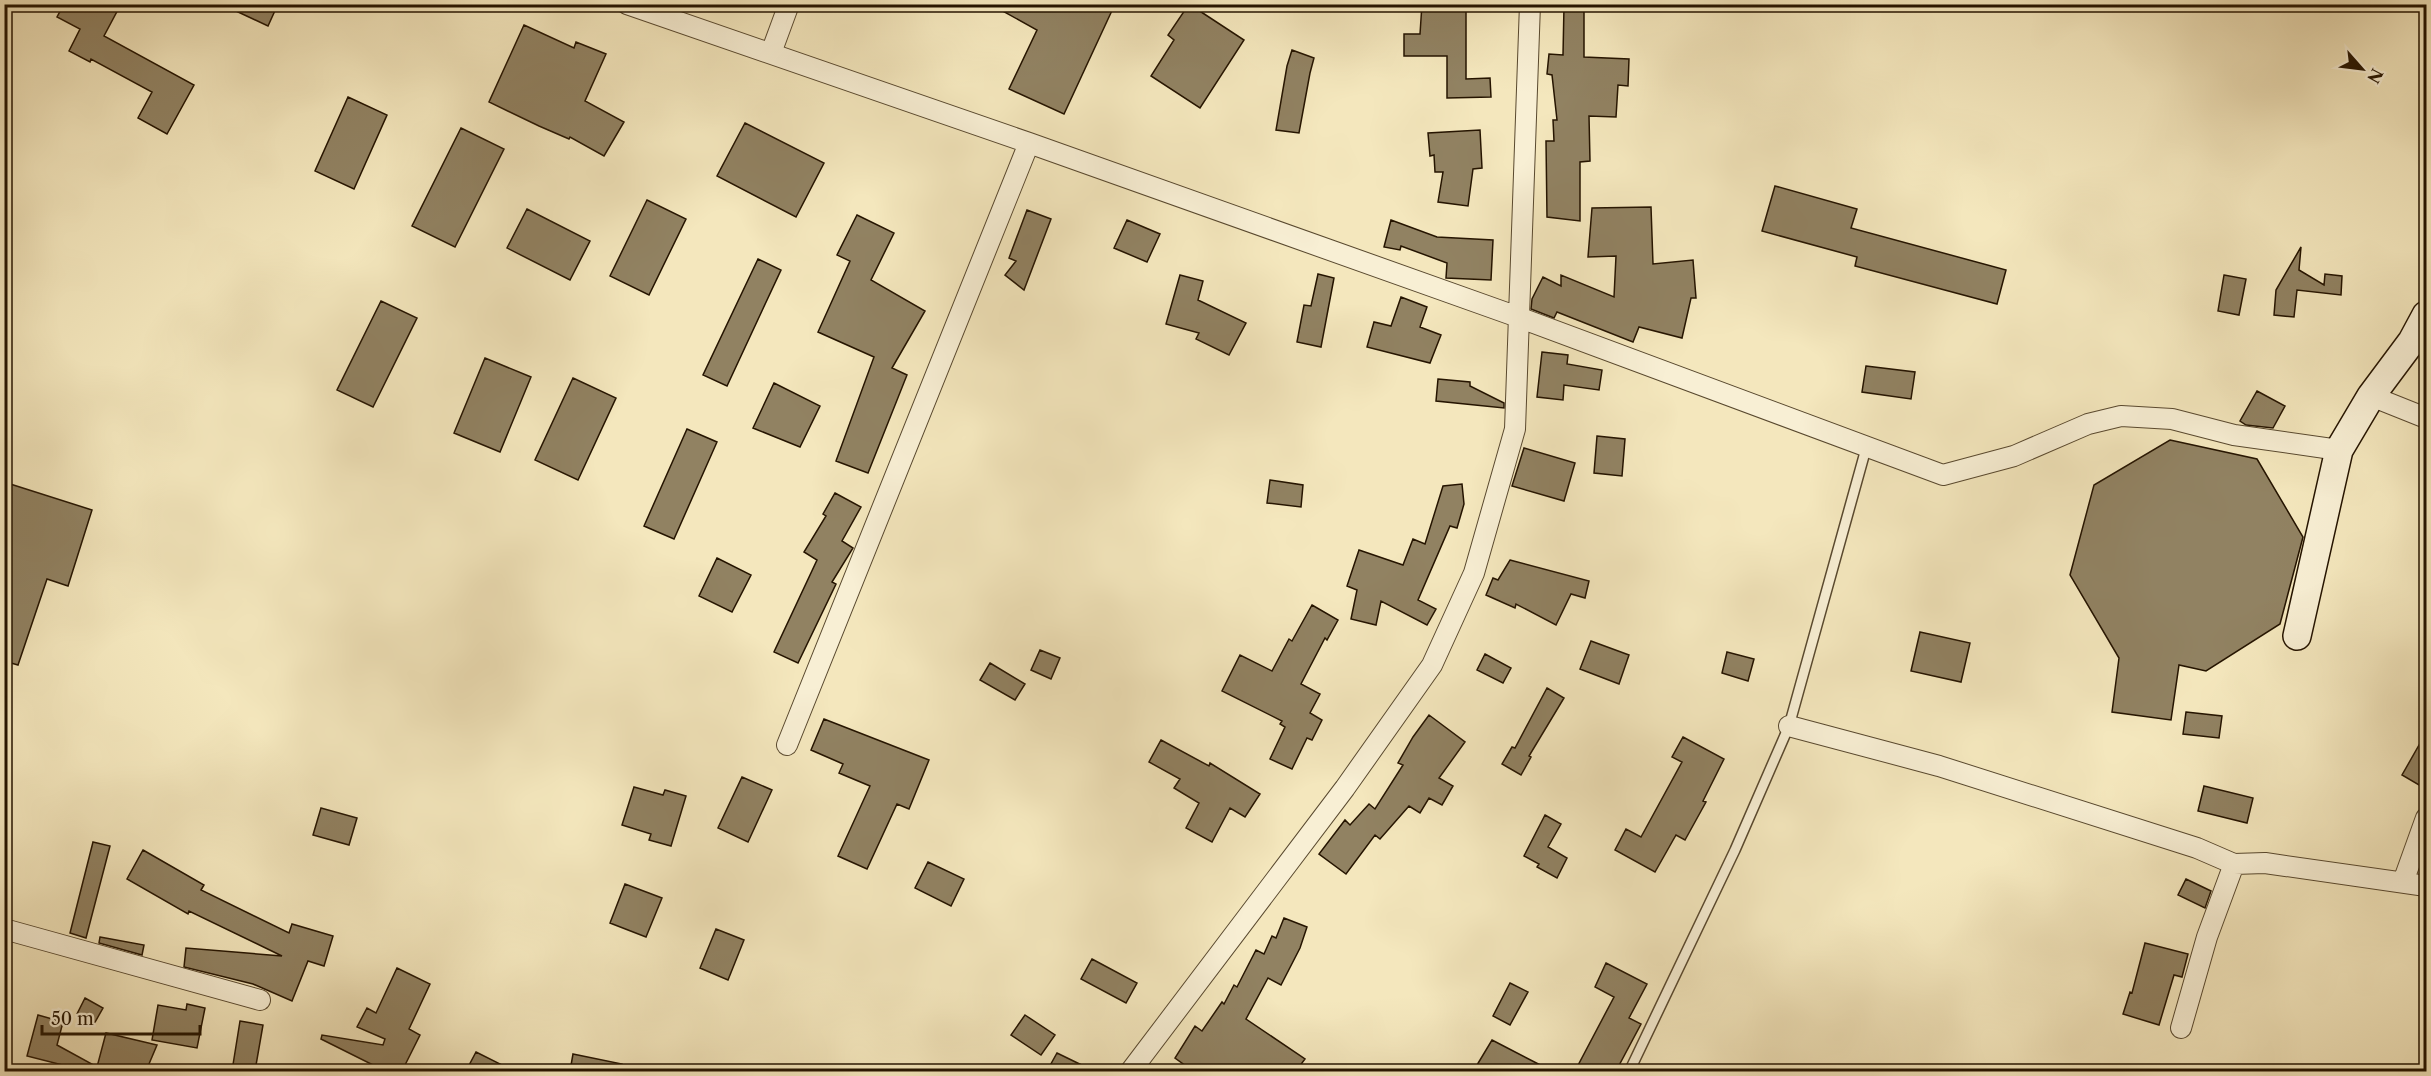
<svg xmlns="http://www.w3.org/2000/svg" width="2431" height="1076" font-family="'Libre Caslon Text',serif">
<rect width="100%" height="100%" fill="#f4e7bd"/>
<filter id="stains"><feTurbulence type="fractalNoise" baseFrequency=".00333" numOctaves="4"/><feColorMatrix values="0 0 0 0 .2 0 0 0 0 .09 0 0 0 0 .02 0 0 0 .5 -.17"/></filter>
<radialGradient id="worn" r=".72"><stop offset=".6" stop-color="#630" stop-opacity="0"/><stop offset="1" stop-color="#630" stop-opacity=".3"/></radialGradient>
<path fill="#918262" stroke="#251400" stroke-width="1.5" d="M64 4H121L104 36 194 85 167 134 138 118 152 92 91 59 90 62 69 51 80 29 57 17Z
M221 4H278L268 26Z
M990 4H1115L1064 114 1009 89 1037 30Z
M1189 4 1244 40 1200 108 1151 76 1174 40 1168 35Z
M1422 4H1466V79L1490 78 1491 97 1447 98V56H1404V34H1420Z
M1564 6H1584V57L1629 59 1628 86 1618 85 1616 117 1589 116 1590 161 1580 162V221L1547 217 1546 141H1554L1553 120H1557L1552 75 1547 74 1549 54 1563 55Z
M524 25 574 48 576 42 606 54 585 101 624 122 604 156 570 137 569 139 539 126 489 102Z
M1292 50 1314 58 1310 73 1299 133 1276 130 1287 66Z
M348 97 387 115 354 189 315 171Z
M745 123 824 163 796 217 717 176Z
M461 128 504 149 455 247 412 226Z
M1480 130 1482 168 1473 169 1468 206 1438 202 1443 172H1435L1434 155 1430 156 1428 133Z
M1775 186 1857 209 1851 228 2006 270 1997 304 1855 266 1857 257 1762 231Z
M647 200 686 219 649 295 610 276Z
M1651 207 1653 264 1693 260 1696 298H1691L1682 338 1639 327 1633 342 1557 312 1554 318 1531 309 1532 299 1543 277 1561 286V275L1614 297 1616 256 1588 257 1592 208Z
M527 209 590 241 570 280 507 248Z
M1027 210 1051 219 1024 290 1005 275 1016 261 1009 258Z
M857 215 894 233 871 280 925 311 892 368 907 375 868 473 836 461 874 357 818 332 850 261 837 255Z
M1127 220 1160 234 1147 262 1114 248Z
M1391 220 1437 237 1493 240 1491 280 1446 278 1447 263 1401 246 1400 250 1384 247Z
M2301 247 2299 270 2324 285 2325 274 2342 276 2341 295 2297 290 2294 317 2274 315 2276 290Z
M758 259 781 270 727 386 703 375Z
M1318 274 1334 278 1321 347 1297 342 1304 305 1311 306Z
M1180 275 1203 281 1198 300 1246 323 1229 355 1196 339 1199 333 1166 324Z
M2224 275 2246 279 2239 315 2218 311Z
M1401 297 1427 307 1420 327 1441 335 1430 363 1367 347 1374 322 1391 326Z
M381 301 417 318 373 407 337 390Z
M1542 352 1568 355 1567 364 1602 370 1599 390 1564 385 1563 400 1537 397Z
M485 358 531 377 500 452 454 433Z
M1866 366 1915 372 1911 399 1862 392Z
M573 378 616 398 578 480 535 460Z
M1438 379 1470 382V386L1504 403V408L1436 401Z
M774 383 820 406 800 447 753 428Z
M2257 391 2285 406 2273 428 2246 425 2240 421Z
M687 429 717 442 674 539 644 526Z
M1597 436 1625 439 1622 476 1594 473Z
M2170 440 2257 459 2303 537 2280 624 2206 671 2179 665 2171 720 2112 712 2119 658 2070 575 2094 485Z
M1524 448 1575 463 1564 501 1512 486Z
M1270 480 1303 485 1301 507 1267 503Z
M4 482 92 510 68 586 47 579 18 665 4 661Z
M1462 484 1464 504 1457 528 1450 526 1418 600 1436 609 1427 625 1381 601 1376 625 1351 619 1357 590 1347 586 1359 550 1403 565 1413 539 1425 544 1443 486Z
M835 493 861 507 842 541 853 548 832 582 836 584 798 663 774 652 817 560 804 552 826 516 823 514Z
M717 558 751 575 732 612 699 596Z
M1510 560 1589 581 1585 598 1571 594 1556 625 1516 604 1515 608 1486 595 1493 578 1498 580Z
M1312 605 1338 620 1327 640 1325 638 1301 684 1320 694 1310 713 1322 720 1312 740 1307 738 1292 769 1270 759 1285 727 1280 724 1282 721 1222 691 1240 655 1272 671 1289 639 1292 641Z
M1920 632 1970 643 1961 682 1911 671Z
M1591 641 1629 655 1619 684 1580 669Z
M1040 650 1060 658 1051 679 1031 670Z
M1727 652 1754 659 1748 681 1722 673Z
M1485 654 1511 668 1503 683 1477 670Z
M990 663 1025 684 1015 700 980 680Z
M1547 688 1564 698 1529 756 1531 757 1521 775 1502 764 1512 747 1515 748Z
M2186 712 2222 716 2219 738 2183 734Z
M1429 715 1465 742 1439 778 1453 786 1442 805 1429 798 1420 813 1409 806 1380 839 1375 835 1346 874 1319 854 1345 820 1350 825 1369 804 1375 809 1403 765 1398 763 1413 737Z
M824 719 929 760 909 809 897 804 867 869 838 856 870 786 839 773 843 764 811 750Z
M2427 731V771L2419 785 2402 775Z
M1683 737 1724 759 1703 801 1706 802 1685 840 1676 835 1655 872 1615 850 1626 829 1641 837 1682 762 1672 757Z
M1161 740 1209 766 1210 763 1260 794 1245 817 1230 808 1212 842 1186 828 1199 803 1174 788 1180 779 1149 762Z
M742 777 772 790 748 842 718 828Z
M2204 786 2253 798 2247 823 2198 811Z
M634 787 663 795 665 790 686 796 671 846 649 840 651 834 622 825Z
M321 808 357 818 349 845 313 835Z
M1545 815 1561 824 1548 847 1567 858 1557 878 1537 867 1539 864 1524 856Z
M93 842 110 846 86 938 70 933Z
M143 850 204 885 201 890 289 933 292 924 333 936 324 966 308 961 292 1001 253 984 184 967 186 948 282 956 189 911 188 914 127 879Z
M928 862 964 879 951 906 915 888Z
M2186 879 2211 891 2205 908 2178 895Z
M625 884 662 898 646 937 610 923Z
M1284 918 1307 927 1300 948 1281 985 1268 978 1246 1019 1305 1059 1296 1071H1193L1175 1058 1195 1026 1202 1031 1222 1002 1224 1004 1234 985 1237 987 1256 950 1264 954 1272 936 1276 938Z
M716 929 744 940 728 980 700 968Z
M100 937 144 945 142 955 99 943Z
M2145 943 2188 954 2182 977 2174 975 2159 1025 2123 1014 2130 992 2132 993Z
M1092 959 1137 983 1126 1003 1081 979Z
M1606 963 1647 984 1629 1018 1641 1024 1616 1071H1575L1614 997 1595 987Z
M397 968 430 984 409 1029 420 1035 402 1071H385L321 1039 322 1035 383 1045 385 1039 357 1027 367 1008 376 1013Z
M1510 983 1528 992 1510 1025 1493 1016Z
M85 998 103 1008 94 1024 77 1014Z
M187 1004 205 1008 197 1048 152 1040 158 1005 186 1010Z
M38 1015 63 1022 57 1045 97 1067 106 1033 157 1045 146 1071H86L27 1056Z
M1025 1015 1055 1035 1041 1055 1011 1035Z
M240 1021 263 1025 255 1071H232Z
M1492 1040 1552 1071H1491L1477 1065Z
M476 1052 514 1071H466Z
M1057 1053 1094 1071H1047Z
M573 1054 622 1064 621 1071H570Z"/>
<g fill="none" stroke-linecap="round" stroke-linejoin="round">
<g stroke="#59492f" stroke-width="12">
<path id="lane" d="M1629 1072 1735 850 1789 726 1867 445"/>
</g>
<g stroke="#59492f" stroke-width="22">
<path id="street" d="M627 4 1029 143 1518 317 1943 475 2014 456 2088 424 2121 416 2172 419 2234 435 2339 450
M771 53 789 4
M2371 396 2426 418
M1789 726 1939 766 2197 848 2234 864 2265 863 2426 886
M787 745 1029 143
M2403 882 2426 818
M4 929 260 1000
M2181 1028 2207 937 2234 864
M1130 1072 1345 788 1432 665 1474 573 1515 429 1530 4"/>
</g>
<g stroke="#251400" stroke-width="30">
<path id="secondary" d="M2297 636 2339 450 2371 396 2412 341 2426 315"/>
</g>
<use href="#lane" stroke="#f8efd4" stroke-width="9"/>
<use href="#street" stroke="#f8efd4" stroke-width="20"/>
<use href="#secondary" stroke="#f8efd4" stroke-width="27"/>
</g>
<rect width="2431" height="1076" fill="none" stroke="#f4e7bd" stroke-width="24"/>
<rect x="6" y="6" width="2419" height="1064" fill="none" stroke="#251400" stroke-width="3"/>
<rect x="12" y="12" width="2407" height="1052" fill="none" stroke="#251400" stroke-width="1.5"/>
<g transform="translate(2362 69) rotate(118)" stroke="#f8efd4" stroke-width="4.5" paint-order="stroke">
<path d="M0-4.5L10 22L0 15L-10 22Z" fill="#251400"/>
<text y="-9" font-size="16" font-weight="bold" text-anchor="middle" fill="#251400">N</text>
</g>
<path d="M42 1025v9h158v-9" fill="none" stroke="#251400" stroke-width="3"/>
<text x="51" y="1025" font-size="18" fill="#251400" stroke="#f8efd4" stroke-width="4.5" paint-order="stroke">50 m</text>
<rect width="100%" height="100%" filter="url(#stains)"/>
<rect width="100%" height="100%" fill="url(#worn)"/>
</svg>
